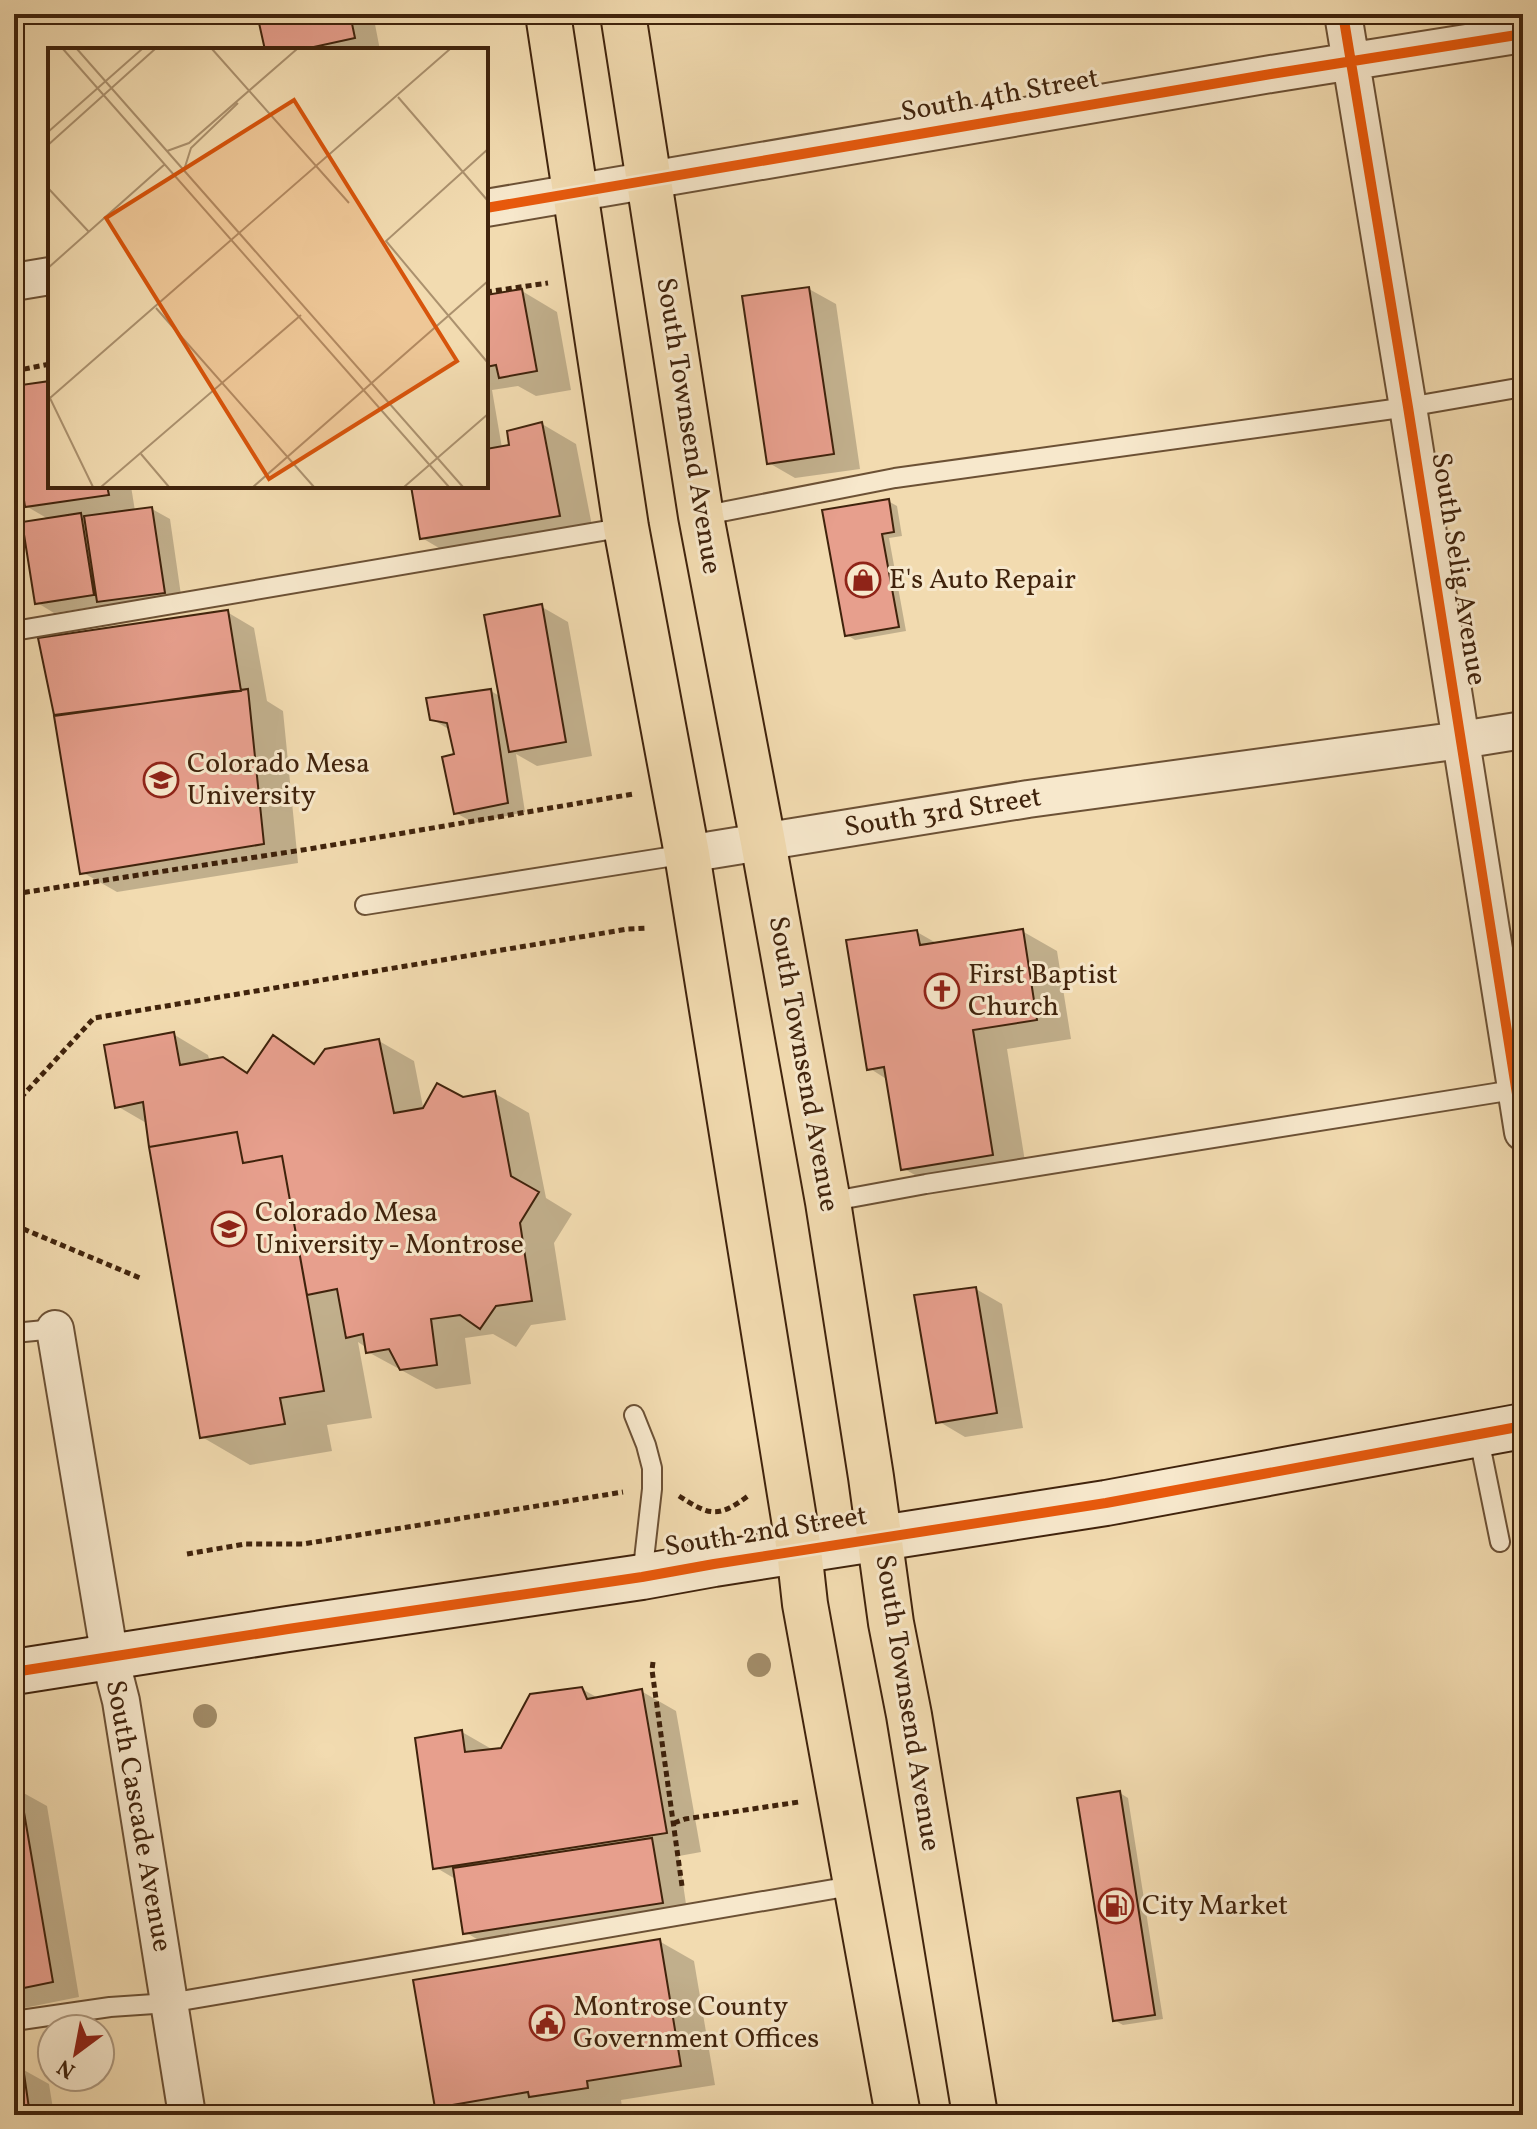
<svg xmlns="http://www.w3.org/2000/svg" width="1537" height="2129" font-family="Vollkorn,serif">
<rect width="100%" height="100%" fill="#f2dbb0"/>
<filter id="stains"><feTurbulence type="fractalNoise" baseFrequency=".0025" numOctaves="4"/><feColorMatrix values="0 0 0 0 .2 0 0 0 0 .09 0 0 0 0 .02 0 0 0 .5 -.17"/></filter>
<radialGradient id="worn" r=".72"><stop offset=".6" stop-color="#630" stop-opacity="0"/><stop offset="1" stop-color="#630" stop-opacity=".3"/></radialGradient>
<path fill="#0003" d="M259 14H373L380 50H267Z
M809 289 836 304 860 469 795 478 769 463Z
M522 291 557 312 571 390 536 396 518 386 492 390 502 448 511 446 542 424 576 444 594 536 456 558 422 538 413 486H486V297Z
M50 383V486H131L135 511 152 509 170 519 182 602 117 611 106 605 54 613 36 602 50 520 26 506 14 419V388Z
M888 501 897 506 902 536 889 538 906 631 855 640 847 635Z
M542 607 568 622 592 756 537 766 516 754 525 812 474 823 456 813V755L450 730 432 719 491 691 501 697Z
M227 612 254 628 267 701 283 711 298 863 117 892 82 872 61 717 56 714Z
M1022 931 1057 951 1071 1039 1007 1049 1027 1174 937 1188 903 1168 888 1080 869 1068 917 932 938 944Z
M173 1034 208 1055 210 1062 223 1059 248 1074 273 1038 317 1064 379 1041 414 1061 424 1112 462 1099 494 1093 529 1113 546 1198 572 1214 554 1243 566 1320 531 1325 516 1347 493 1334 465 1338 471 1384 436 1389 368 1352 367 1348 358 1342 372 1418 327 1425 332 1451 250 1465 202 1437 148 1124 117 1106Z
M976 1289 1002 1304 1023 1428 965 1437 938 1421Z
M582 1689 600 1699 641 1691 676 1711 701 1852 679 1856 688 1918 492 1948 465 1932 457 1880 435 1867 462 1732 495 1751 502 1750Z
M20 1791 47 1806 79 1997 14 2010V1792Z
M1120 1793 1128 1798 1163 2019 1123 2025 1114 2020Z
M659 1941 694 1961 715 2085 621 2100 622 2107 573 2115H564L558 2112 539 2115H452L437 2106Z
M22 2069 49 2084 54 2115H14V2070Z"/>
<path fill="#e79f8d" stroke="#40230c" stroke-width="2" d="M257 14H350L355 38 300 50H265Z
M809 287 834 454 767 464 742 296Z
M522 289 537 371 499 378 496 365 486 367V295Z
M50 381V486H107L109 495 25 507 14 434V386Z
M542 422 560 516 420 539 411 486H486V449L509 445 507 431Z
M889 499 894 532 882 534 899 627 845 636 822 510Z
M152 507 165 593 97 602 84 516Z
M81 513 94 595 35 604 22 522Z
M542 604 566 742 509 752 484 615Z
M228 610 241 691 54 715 38 638Z
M248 689 264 844 80 874 54 716Z
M491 689 508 803 454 814 442 757 454 754 447 723 430 720 426 698Z
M1023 929 1037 1020 973 1030 993 1155 901 1170 884 1067 867 1070 846 940 917 930 920 945Z
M174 1032 180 1065 223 1057 247 1073 273 1035 314 1064 325 1049 379 1039 394 1113 423 1108 437 1083 463 1097 495 1091 511 1176 539 1192 520 1223 532 1301 496 1306 480 1329 460 1315 431 1319 437 1365 400 1370 389 1349 366 1353 363 1334 346 1338 337 1289 307 1295 282 1156 243 1163 237 1132 149 1147 143 1102 115 1108 104 1045Z
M237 1132 243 1163 282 1156 324 1391 280 1398 285 1424 200 1438 149 1147Z
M976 1287 997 1413 936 1423 914 1295Z
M582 1687 587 1699 642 1689 667 1833 433 1869 415 1738 462 1730 465 1752 501 1748 530 1694Z
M20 1789 53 1982 14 1990V1790Z
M1120 1791 1155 2015 1113 2021 1077 1798Z
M652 1838 663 1903 463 1934 453 1868Z
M660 1939 681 2066 587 2081 588 2088 529 2097 528 2092 435 2108 413 1980Z
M23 2067 30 2115H14V2068Z"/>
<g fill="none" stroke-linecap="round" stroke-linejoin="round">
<g stroke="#6c5135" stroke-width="22">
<path id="lane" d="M701 516 895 478 1408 407 1523 387
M14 631 626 527
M365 905 687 854
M828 1202 926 1184 1520 1089
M14 1333 55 1329
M634 1415 646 1445 652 1468V1489L642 1577
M1478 1434 1500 1542
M14 2021 110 2007 169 2003 857 1885"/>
</g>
<g stroke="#6c5135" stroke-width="40">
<path id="street" d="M1343 14 1408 407 1523 1132
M486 208 1271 74 1523 34
M14 282 50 276
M687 854 1028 799 1461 740 1523 730
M55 1329 110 1658 121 1701 187 2115"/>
</g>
<g stroke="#40230c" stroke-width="48">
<path id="secondary" d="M14 1672 288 1629 642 1577 714 1564 1106 1503 1523 1426"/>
</g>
<g stroke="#40230c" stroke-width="48">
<path id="highway" d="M548 14 626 527 687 854 799 1550 805 1604 898 2115
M623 14 701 516 763 842 828 1202 871 1477 891 1623 909 1715 975 2115"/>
</g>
<path stroke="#40230c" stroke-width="5" stroke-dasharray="6 4" stroke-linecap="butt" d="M486 292 548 283
M14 371 50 364
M14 894 309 849 633 794
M14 1105 94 1018 628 929 648 928
M14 1225 140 1278
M679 1496C709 1515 717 1519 748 1496
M187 1554 245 1544H303L623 1492
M653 1662 652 1670 682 1886
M674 1823 685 1819 799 1802"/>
<use href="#lane" stroke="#f7e8cc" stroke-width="18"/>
<use href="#street" stroke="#f7e8cc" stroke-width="36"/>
<use href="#secondary" stroke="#f7e8cc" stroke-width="44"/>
<use href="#highway" stroke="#f2dbb0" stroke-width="44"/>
<g stroke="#f7e8cc" stroke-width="15">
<path id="cycleway" d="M1343 14 1408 407 1523 1132
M486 208 1271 74 1523 34
M14 1672 288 1629 642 1577 714 1564 1106 1503 1523 1426"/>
</g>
<use href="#cycleway" stroke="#e8590c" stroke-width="10"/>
</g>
<g fill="#a18b67">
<circle cx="759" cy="1665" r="12"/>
<circle cx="205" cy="1716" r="12"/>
</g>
<defs>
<g id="shop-ring" transform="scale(1.8)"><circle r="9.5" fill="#f7e8cc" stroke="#8f2418" stroke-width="1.5"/><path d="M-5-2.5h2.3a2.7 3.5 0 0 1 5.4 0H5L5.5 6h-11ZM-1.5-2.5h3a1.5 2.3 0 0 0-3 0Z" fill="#8f2418"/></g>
<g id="university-ring" transform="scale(1.8)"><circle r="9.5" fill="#f7e8cc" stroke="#8f2418" stroke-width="1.5"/><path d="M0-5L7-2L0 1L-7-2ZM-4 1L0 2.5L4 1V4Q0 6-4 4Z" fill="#8f2418"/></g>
<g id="church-ring" transform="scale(1.8)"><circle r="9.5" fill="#f7e8cc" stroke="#8f2418" stroke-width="1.5"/><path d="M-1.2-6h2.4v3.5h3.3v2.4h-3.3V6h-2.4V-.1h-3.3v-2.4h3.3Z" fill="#8f2418"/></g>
<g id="fuel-ring" transform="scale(1.8)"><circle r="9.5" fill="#f7e8cc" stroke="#8f2418" stroke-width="1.5"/><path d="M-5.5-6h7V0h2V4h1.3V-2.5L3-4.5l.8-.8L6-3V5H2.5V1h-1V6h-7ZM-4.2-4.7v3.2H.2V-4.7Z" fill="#8f2418"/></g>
<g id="civic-ring" transform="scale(1.8)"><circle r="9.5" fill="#f7e8cc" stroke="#8f2418" stroke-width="1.5"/><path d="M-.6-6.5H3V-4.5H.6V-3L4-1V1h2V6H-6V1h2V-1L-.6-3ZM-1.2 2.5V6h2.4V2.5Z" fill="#8f2418"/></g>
</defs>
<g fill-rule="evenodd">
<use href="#shop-ring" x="863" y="580"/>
<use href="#university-ring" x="161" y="780"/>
<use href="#church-ring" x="942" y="991"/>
<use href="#university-ring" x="229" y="1229"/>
<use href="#fuel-ring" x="1116" y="1906"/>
<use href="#civic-ring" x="547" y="2023"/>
</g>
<g text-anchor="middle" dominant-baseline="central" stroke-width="6" stroke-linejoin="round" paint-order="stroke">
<g font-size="28" fill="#40230c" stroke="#f7e8cc">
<text transform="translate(1000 96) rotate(-10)">South 4th Street</text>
<text transform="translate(688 426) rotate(81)">South Townsend Avenue</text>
<text transform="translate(1458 569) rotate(81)">South Selig Avenue</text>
<text transform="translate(943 813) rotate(-9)">South 3rd Street</text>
<text transform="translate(803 1064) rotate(80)">South Townsend Avenue</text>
<text transform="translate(766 1532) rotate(-9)">South 2nd Street</text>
<text transform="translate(907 1703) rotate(81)">South Townsend Avenue</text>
<text transform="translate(138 1816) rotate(80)">South Cascade Avenue</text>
</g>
<g font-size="28" fill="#40230c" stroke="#f7e8cc" text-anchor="start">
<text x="889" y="580">E's Auto Repair</text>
<text x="187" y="764">Colorado Mesa<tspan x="187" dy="32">University</tspan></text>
<text x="968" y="975">First Baptist<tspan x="968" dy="32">Church</tspan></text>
<text x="255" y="1213">Colorado Mesa<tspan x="255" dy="32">University - Montrose</tspan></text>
<text x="1142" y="1906">City Market</text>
<text x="573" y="2007">Montrose County<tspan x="573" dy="32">Government Offices</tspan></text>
</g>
</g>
<g transform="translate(48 48)">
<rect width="440" height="440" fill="#f2dbb0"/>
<path fill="none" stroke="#ab916e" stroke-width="2" d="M15 1 401 439M29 1 415 439M164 1 301 155M350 49 440 153M0 84 94 1M0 97 107 1M440 101 338 193 440 315M119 103 141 95 249 1M136 122 143 100 190 55M0 140 41 184M0 220 117 116M108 260 266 439M0 346 45 439M2 350 402 1M93 406 121 439M53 439 253 267M205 439 440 233M356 439 440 366"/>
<path fill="#d7540c" fill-opacity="0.15" stroke="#d7540c" stroke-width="4" d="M246 52 409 313 221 431 58 170Z"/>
<rect width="440" height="440" fill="none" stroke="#40230c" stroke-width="4"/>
</g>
<rect width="1537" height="2129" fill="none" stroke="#f2dbb0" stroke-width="48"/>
<rect x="16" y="16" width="1505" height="2097" fill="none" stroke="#40230c" stroke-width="4"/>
<rect x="24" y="24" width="1489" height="2081" fill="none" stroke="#40230c" stroke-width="2"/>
<g transform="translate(76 2053) rotate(212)"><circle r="38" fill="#f7e8cc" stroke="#ae997f" stroke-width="2"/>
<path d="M0-6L14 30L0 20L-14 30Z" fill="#8f2418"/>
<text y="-12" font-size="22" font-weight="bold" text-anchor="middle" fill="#40230c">N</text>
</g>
<rect width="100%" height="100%" filter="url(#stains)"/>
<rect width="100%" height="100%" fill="url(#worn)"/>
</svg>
